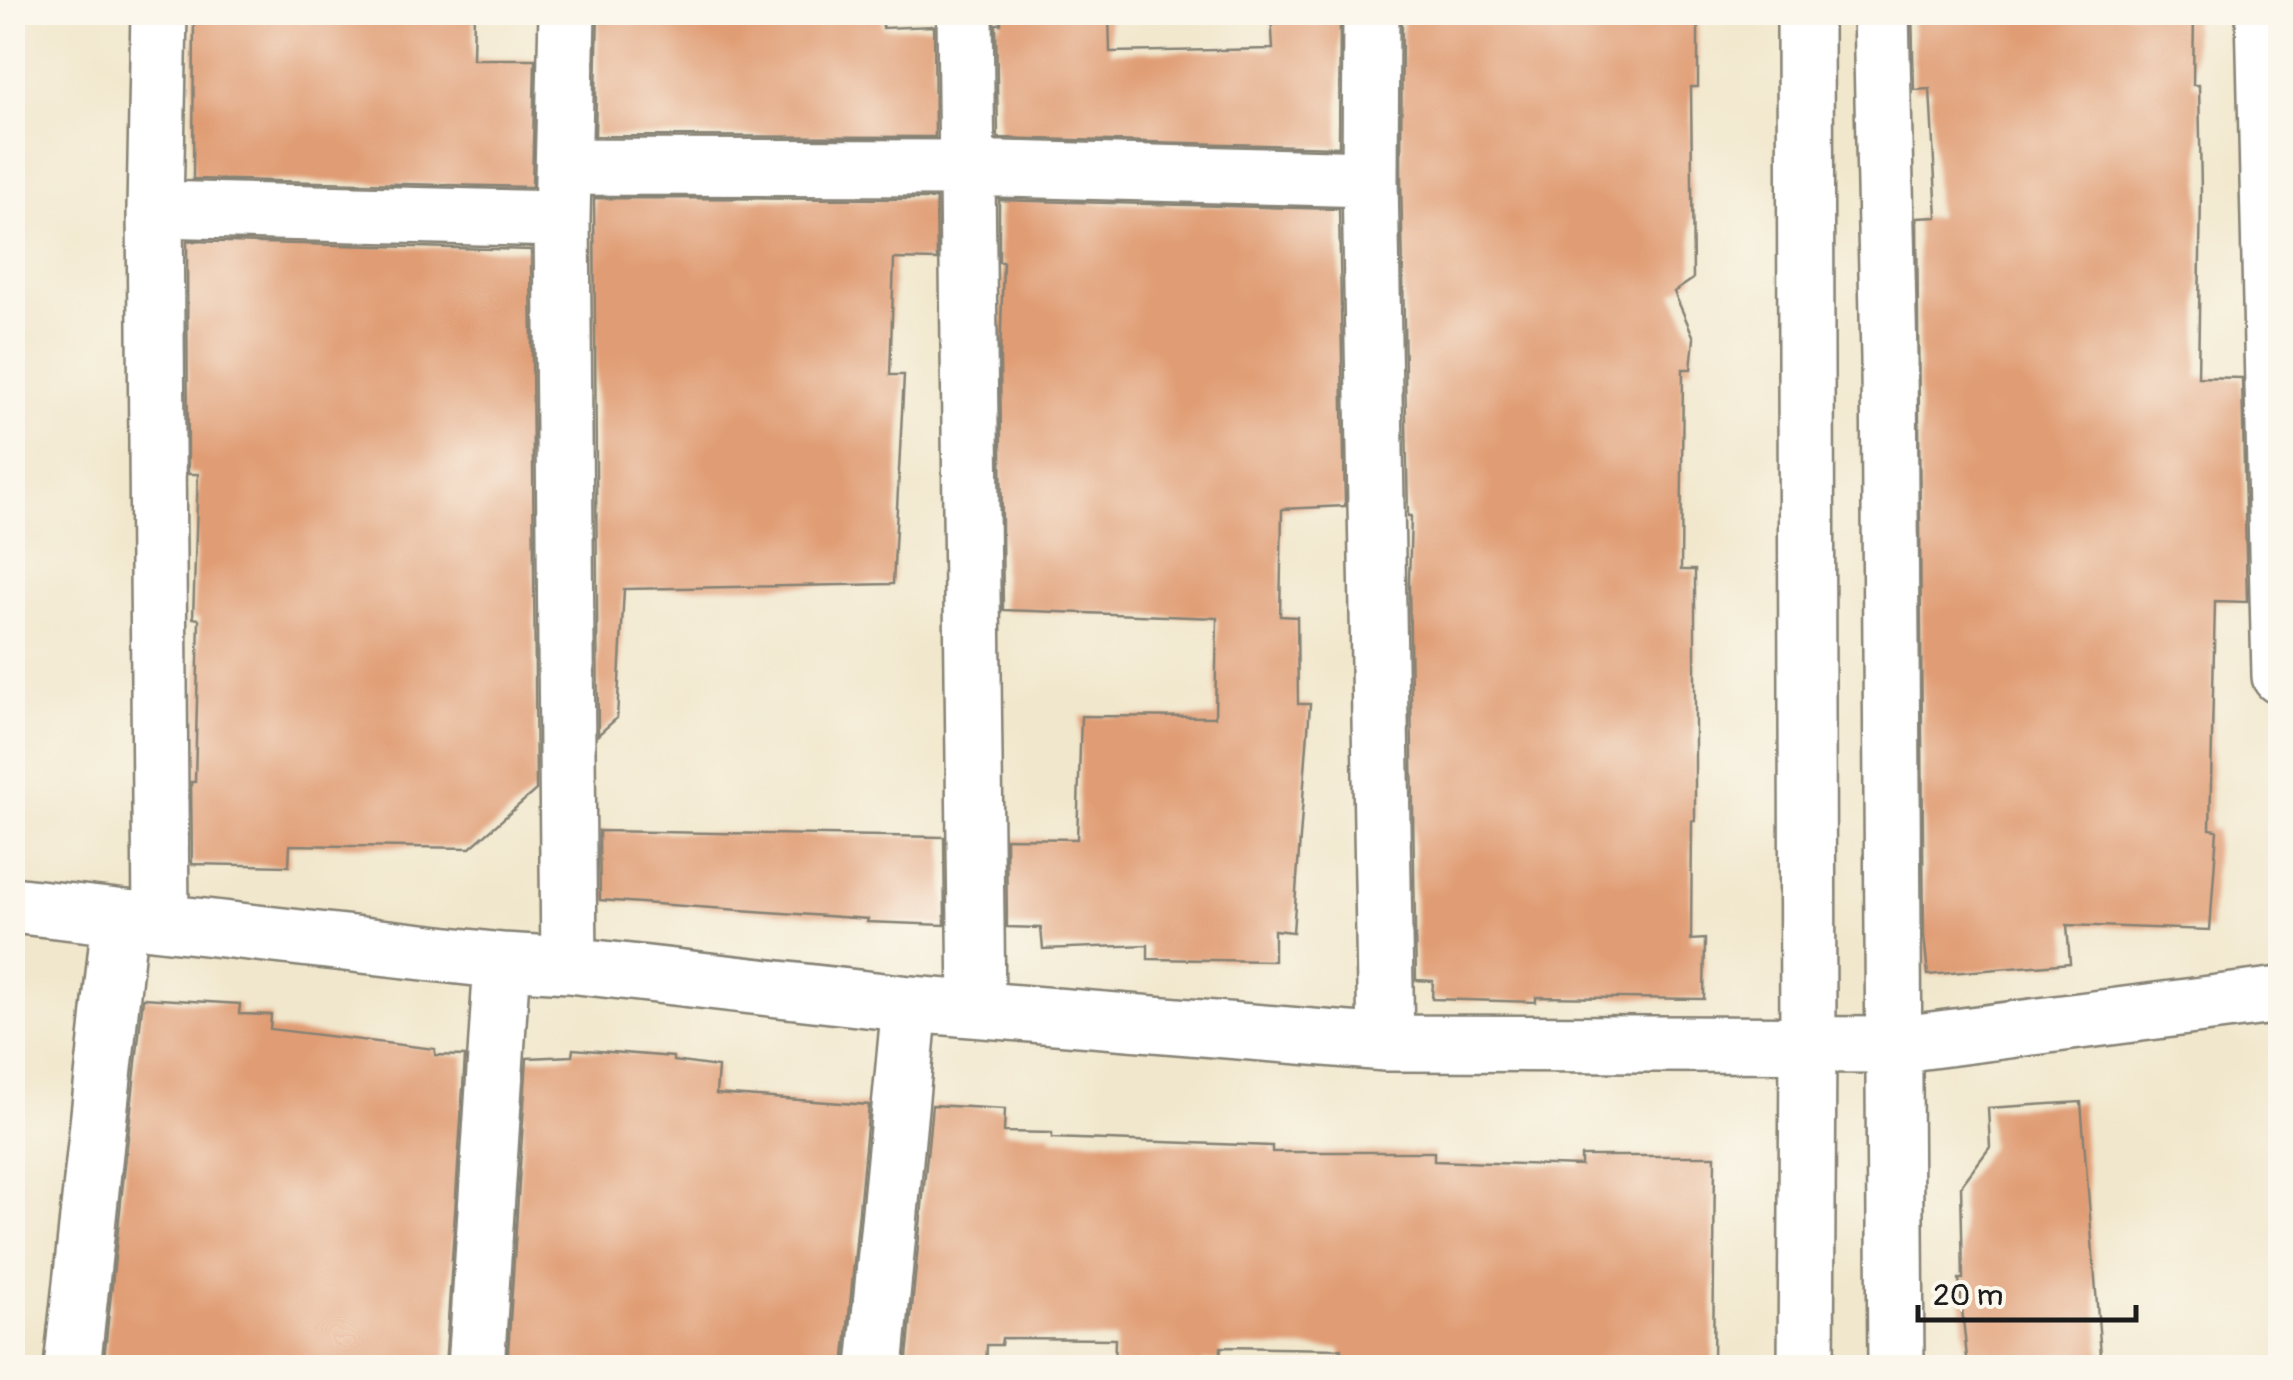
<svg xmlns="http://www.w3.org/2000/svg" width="2293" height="1380" font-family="Pangolin,sans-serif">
<rect width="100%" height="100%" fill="#fbf7ec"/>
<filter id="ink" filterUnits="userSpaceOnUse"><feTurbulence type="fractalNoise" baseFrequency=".01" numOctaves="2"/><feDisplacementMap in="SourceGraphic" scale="20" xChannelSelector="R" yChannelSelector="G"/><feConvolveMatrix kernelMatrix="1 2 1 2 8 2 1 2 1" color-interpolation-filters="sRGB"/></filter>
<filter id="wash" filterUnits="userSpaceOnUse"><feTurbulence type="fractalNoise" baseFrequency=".0048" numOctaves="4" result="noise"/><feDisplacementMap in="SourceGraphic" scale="40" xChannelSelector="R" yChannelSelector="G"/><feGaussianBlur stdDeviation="2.25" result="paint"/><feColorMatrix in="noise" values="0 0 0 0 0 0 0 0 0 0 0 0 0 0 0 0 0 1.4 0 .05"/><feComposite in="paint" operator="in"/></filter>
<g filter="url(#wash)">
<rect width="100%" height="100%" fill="#f1e7cc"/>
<g id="blocks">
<path fill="#e09d74" d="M194 12H474L473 59H535L532 187 193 179Z
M598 12H882L883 28 934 26 935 137 595 136Z
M1001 12H1109L1110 52 1273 49 1271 12H1340L1339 147 998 138 996 24H1001Z
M1402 12H1698V87H1691L1693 279 1674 292 1694 338 1691 369H1683L1681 570H1695V821H1692L1691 940 1705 939 1704 999 1536 997V1002L1432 999 1433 981 1416 980 1409 583 1411 516H1408L1401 179Z
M1912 12H2194L2193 85H2199L2201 192 2198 377 2242 378 2247 602 2215 601 2210 829 2217 830 2210 930 2067 925 2070 963 1928 975 1924 936 1917 218 1937 217 1930 89 1914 90Z
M594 198 936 199 937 260 894 259 890 375H904L893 584 624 589 617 718 598 735Z
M999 200 1339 209 1345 506 1282 509 1280 616 1297 617 1298 704H1310L1293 932 1274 930V961L1148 959V945L1043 949 1041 928 1007 927 1006 838 1077 839 1081 716 1215 717 1217 618 1003 610 1000 360 1003 262H999Z
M187 241 531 250 536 790 470 848 290 845 289 866 192 864 191 782H195L199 619 193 618 198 474H188Z
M599 831 944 837 945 925 867 922 868 919 600 900Z
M143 998 240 1004 239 1014 271 1015 270 1029 435 1049V1055L465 1056 445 1368H103Z
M573 1049 673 1057V1061L718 1067 716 1094 869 1105 844 1368H507L527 1058 572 1056Z
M2081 1102 2102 1368H1968L1959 1279H1963L1961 1186 1990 1147 1988 1108Z
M932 1105 1005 1109 1004 1132 1052 1133V1138L1272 1146V1152H1434V1161L1581 1166V1156H1715L1713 1368 1443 1364V1368H1340L1341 1349 1221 1347 1220 1361H1203V1368H1114L1115 1339 1002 1338 1001 1345H987L986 1368H906Z"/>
</g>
</g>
<g filter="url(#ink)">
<use href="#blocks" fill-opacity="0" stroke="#868274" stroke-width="2.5"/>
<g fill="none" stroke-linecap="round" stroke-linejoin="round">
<g stroke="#868274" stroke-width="60">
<path id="minor" d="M159 12 155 209 161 920
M567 12 562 219 569 965
M965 12 977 1008
M1371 12 1370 179 1386 1043
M2264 12 2280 676
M565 167 967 168 1370 179
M155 209 562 219
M12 905 502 961 569 965 910 1004 1386 1043 1893 1045 2280 995
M72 1368 120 918
M476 1368 502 961
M875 1368 910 1004"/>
</g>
<g stroke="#868274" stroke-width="60">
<path id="tertiary" d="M1805 12 1808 1045 1806 1368
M1881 12 1889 358 1896 1368"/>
</g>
<use href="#minor" stroke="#fff" stroke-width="55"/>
<use href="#tertiary" stroke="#fff" stroke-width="55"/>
</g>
</g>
<rect width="2293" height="1380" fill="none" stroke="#fbf7ec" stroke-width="50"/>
<path d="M1918 1305v15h218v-15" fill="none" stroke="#1c1c1c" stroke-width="5"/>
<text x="1933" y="1305" font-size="30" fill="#1c1c1c" stroke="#fbf7ec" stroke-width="8" paint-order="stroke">20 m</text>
</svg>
